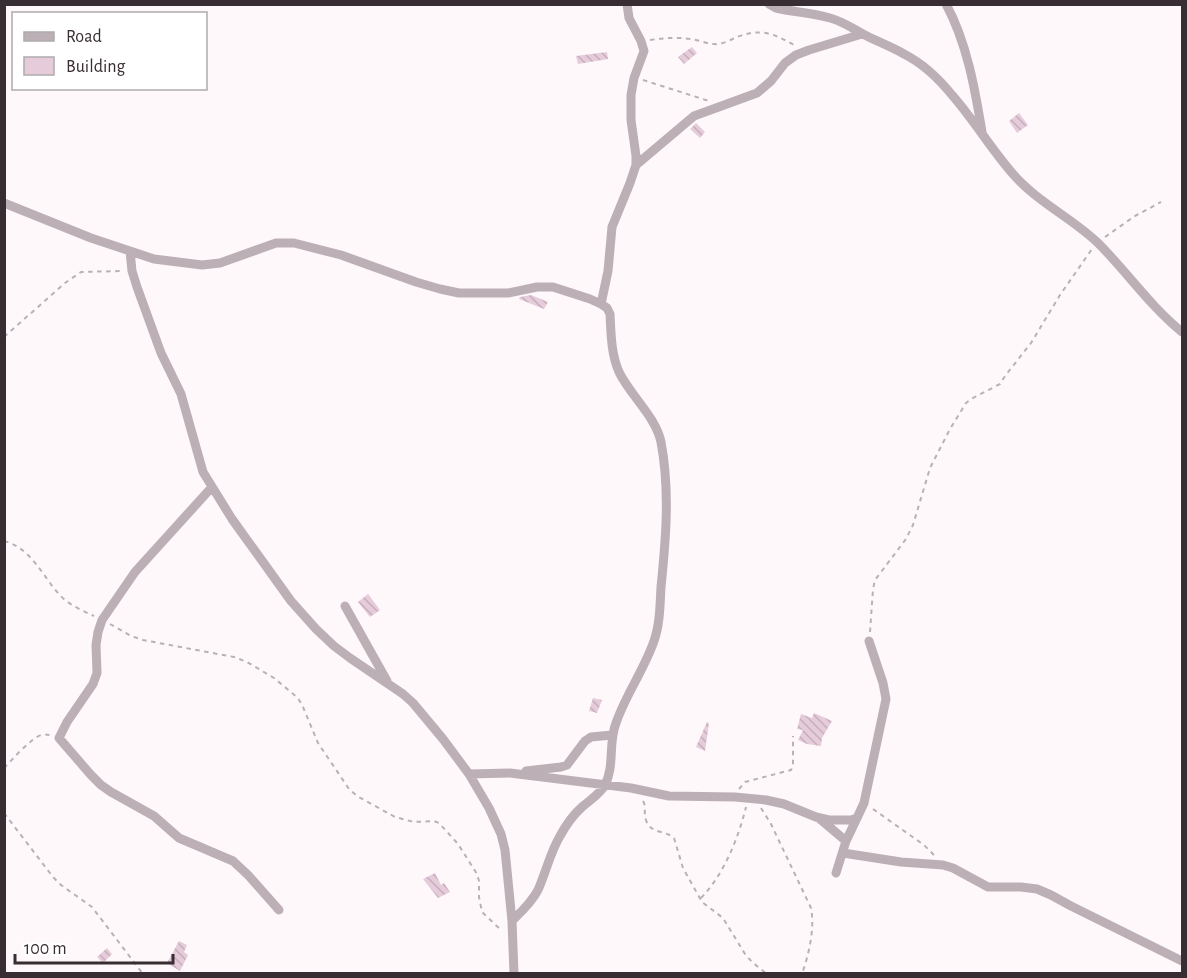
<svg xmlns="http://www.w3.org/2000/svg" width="1187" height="978" font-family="'Alegreya Sans',sans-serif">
<defs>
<pattern id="building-back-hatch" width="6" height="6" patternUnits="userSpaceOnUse" patternTransform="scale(1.5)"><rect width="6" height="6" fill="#e6cbda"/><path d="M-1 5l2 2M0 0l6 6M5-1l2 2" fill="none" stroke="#c6afbc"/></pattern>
</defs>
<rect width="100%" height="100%" fill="#fef8fb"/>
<path fill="url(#building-back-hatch)" d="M692 47 697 53 684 64 678 57Z
M607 52 608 59 578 64 576 56Z
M1019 113 1028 125 1017 133 1009 121Z
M696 123 705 132 700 138 690 129Z
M531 295 548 302 544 309 519 299 520 297Z
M368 594 380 610 370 617 358 602Z
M593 698 602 700 597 713 589 711Z
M814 713 832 721 822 738 821 746 807 744 798 740 803 730 797 729 801 714 812 718Z
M707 722 709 723 705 751 696 747Z
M435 873 441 885 444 883 450 892 438 898 423 879Z
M179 941 187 945 184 952 188 955 180 971 167 963Z
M107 948 112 954 103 963 97 957Z"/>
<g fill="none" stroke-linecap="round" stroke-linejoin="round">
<path stroke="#b8b1b5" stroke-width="2" stroke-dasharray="4.5 4.5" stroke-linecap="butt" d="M650 40C664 38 677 37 691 39 699 40 707 44 714 44 722 45 730 40 737 37 760 28 773 33 794 45
M643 80 709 101
M1105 237 1135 216 1161 202
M4 337 65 283 81 272 123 271
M4 541C31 548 42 575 58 593 67 604 81 610 94 616
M110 624 131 636 143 640 234 657 247 662 274 678 298 698 303 707 318 743 349 789 357 796 395 817 414 822 434 821 439 823 458 844 477 874 479 881V897L482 912 502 931
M870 632 873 589 875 580 906 539 913 525 930 468 950 429 966 403 971 399 1000 384 1005 376 1031 343 1060 295 1092 249
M4 768C13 759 30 739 41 735 45 734 47 735 51 735
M739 789 745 782 791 770 793 766V736
M643 801C647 808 643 813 646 820 650 834 665 830 674 838L683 868 702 902 723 918 745 954 752 962 767 974
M761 808 771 824 811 908C815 928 809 954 802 974
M873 809 924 845 935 856
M4 813 53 877 61 885 92 907 143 974
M701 898C724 874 738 839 746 807"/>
<path stroke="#bcb0b6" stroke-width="9" d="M769 4 776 8C794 12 813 13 830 18 842 21 852 28 863 34 876 41 890 46 904 54 922 63 939 79 952 95 974 120 991 149 1013 174 1037 202 1072 218 1098 243 1127 272 1150 306 1182 332
M946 4C967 43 975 89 982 132
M636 165 694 116 757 93 771 81 785 63 796 55 809 50 862 34
M4 203 91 238 154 259 202 265 220 263 276 243H294L341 255 416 282 440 289 459 293H508L537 287H553L590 299 601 304 607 308 610 314C611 333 611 354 619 372 630 395 656 417 661 442 670 490 666 538 661 587 660 605 660 624 654 641 644 670 626 694 616 723 608 743 615 765 605 785 600 794 590 800 582 807 573 815 566 825 560 836 550 853 546 872 538 890 532 902 521 912 512 921
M130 251 132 271 137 287 161 353 181 394 203 472 232 519 291 601 316 629 334 646 350 658 403 694 413 703 443 739 469 774 489 808 501 834 505 850 512 921 514 974
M601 304 608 271 612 227 630 183 636 165V156L631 120V95L634 78 644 51 641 41 629 18 627 4
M212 487 135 572 102 620 98 632 96 645 97 673 93 684 67 722 59 738 91 775 101 785 111 792 154 816 179 838 233 861 248 875 279 910
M345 606 387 681
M526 771 561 767 567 765 585 741 591 737 612 735
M469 774 510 773 631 788 669 796 735 797 766 800 784 804 816 817 829 820H851L857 818 864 803 886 699 883 683 869 641
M820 819 846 841
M843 853 901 862 943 865 953 868 988 887H1021L1037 889 1051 895 1071 906 1182 961
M836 873 846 841 857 818"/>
</g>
<rect width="1187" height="978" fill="none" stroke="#382d33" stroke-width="12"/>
<rect x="12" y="12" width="195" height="78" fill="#ffffff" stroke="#afabad" stroke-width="1.5"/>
<rect x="24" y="32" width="30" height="9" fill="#bcb0b6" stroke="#afabad" stroke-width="1.5"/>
<text x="66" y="42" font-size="18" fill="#382d33">Road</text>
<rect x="24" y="57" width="30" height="18" fill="#e6cbda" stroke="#afabad" stroke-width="1.5"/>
<text x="66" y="72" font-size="18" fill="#382d33">Building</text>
<path d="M15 954v9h158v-9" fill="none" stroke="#382d33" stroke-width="3"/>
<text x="24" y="954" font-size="18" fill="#382d33" stroke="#ffffff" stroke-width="4.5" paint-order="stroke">100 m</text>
</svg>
